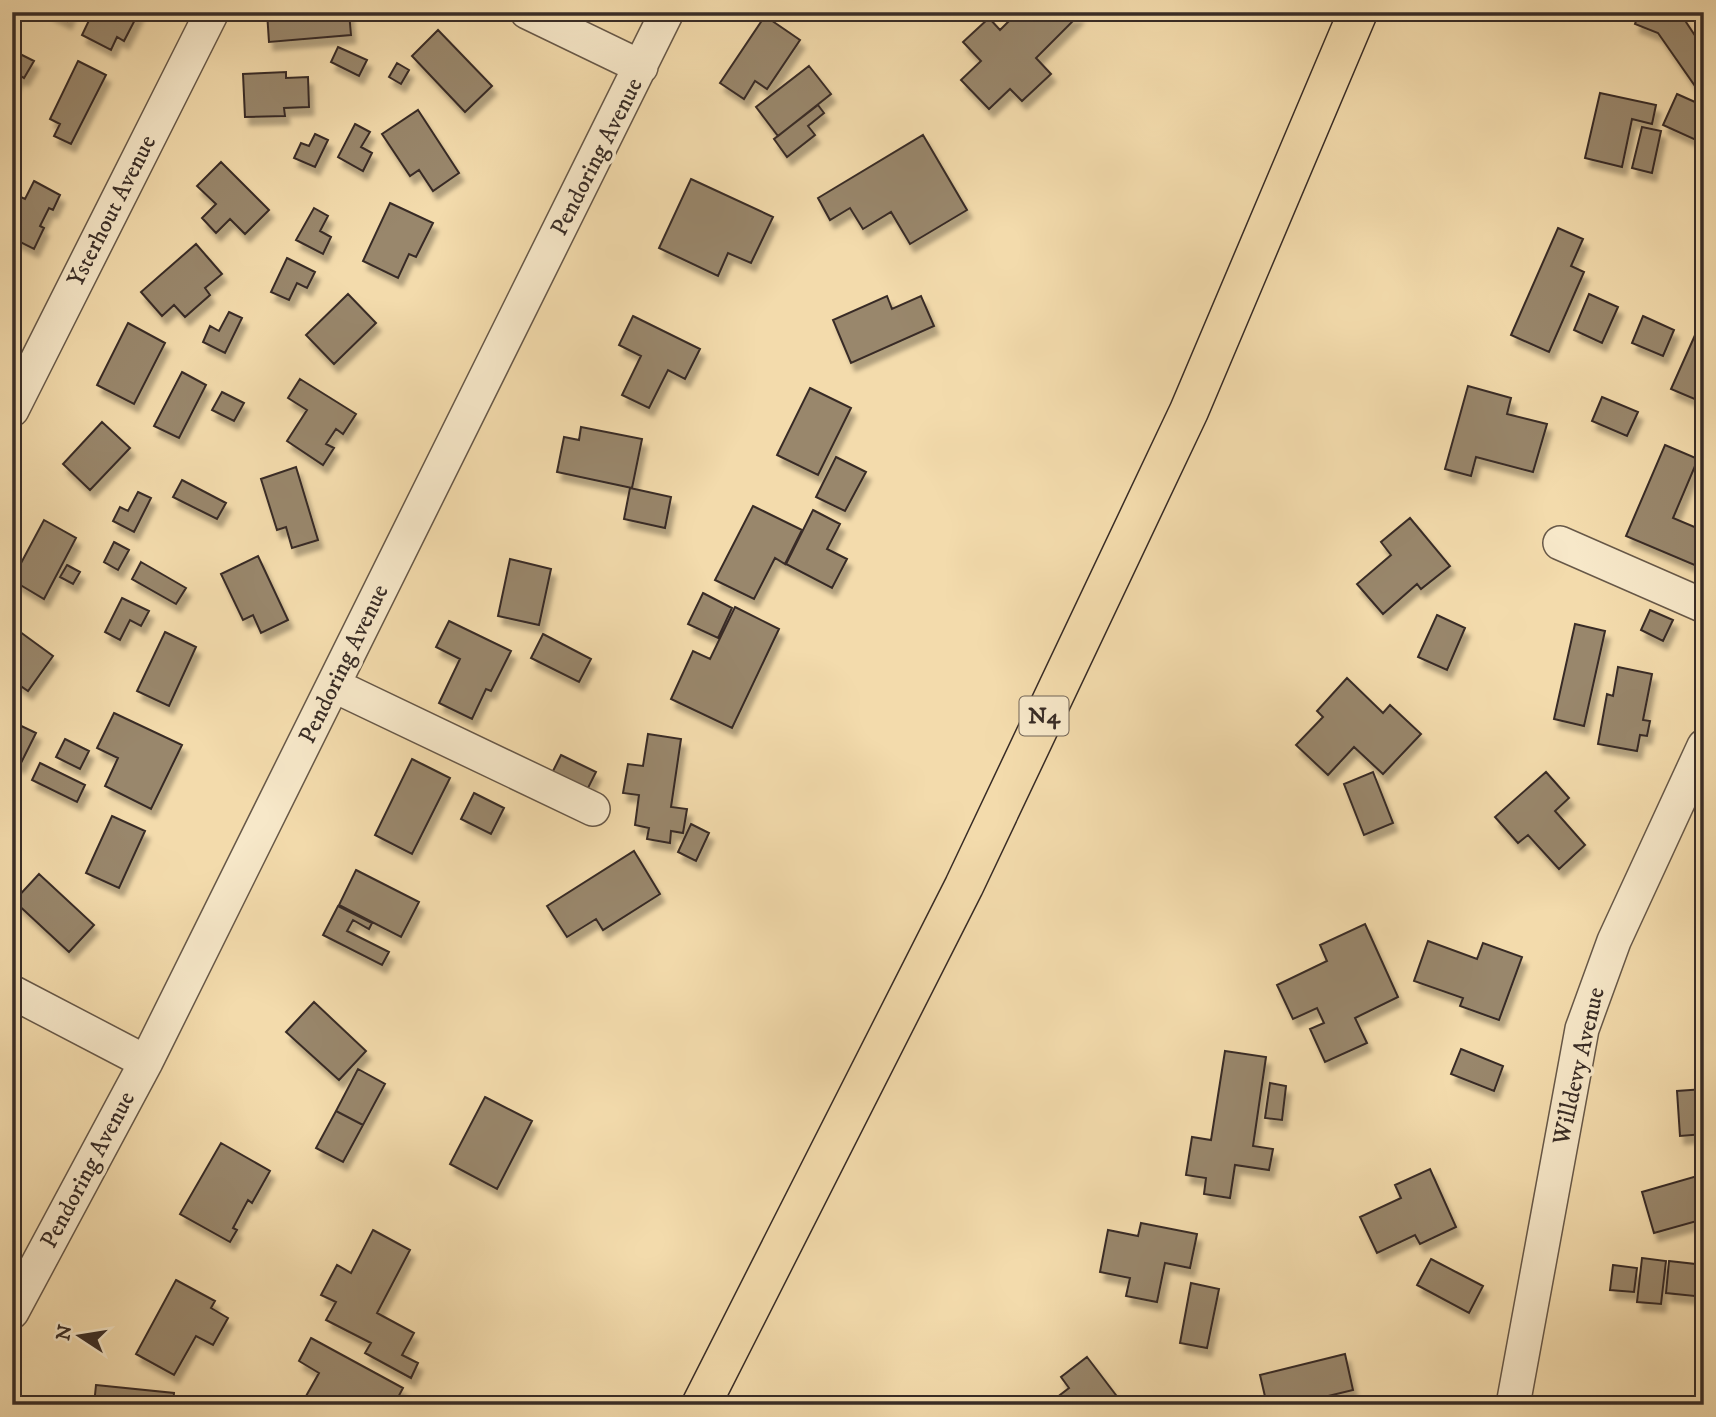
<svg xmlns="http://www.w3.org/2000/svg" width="1716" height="1417" font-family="'IM FELL DW Pica',serif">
<defs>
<filter id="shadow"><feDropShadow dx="4.5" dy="8" stdDeviation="2" flood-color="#0004"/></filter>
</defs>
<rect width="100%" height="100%" fill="#f3dbac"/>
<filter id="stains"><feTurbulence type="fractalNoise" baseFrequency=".00286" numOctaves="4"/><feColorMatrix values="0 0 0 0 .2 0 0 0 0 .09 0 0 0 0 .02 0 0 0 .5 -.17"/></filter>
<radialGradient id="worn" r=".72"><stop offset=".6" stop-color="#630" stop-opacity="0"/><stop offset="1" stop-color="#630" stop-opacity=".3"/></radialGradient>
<path fill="#99876c" stroke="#382c26" stroke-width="2" filter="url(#shadow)" d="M49 12H71L67 21Z
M93 12H139L124 41 117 37 111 50 82 35Z
M267 12H349L351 35 269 42Z
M1018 12 1079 15 1036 58 1051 74 1022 101 1010 89 989 109 961 80 981 61 963 42 989 18 1000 30Z
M1639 12H1673L1682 16 1698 40 1704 36V79L1695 86 1658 33 1635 24Z
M765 16 800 40 767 89 755 81 744 99 720 83Z
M438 30 492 86 465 112 412 56Z
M338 47 367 60 359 76 331 62Z
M12 50 34 61 24 78 19 75 12 88Z
M78 61 106 75 71 144 54 136 60 124 50 119Z
M397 63 409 70 401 84 389 77Z
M809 66 831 94 778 136 756 107Z
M286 72V78L308 77 309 107 284 108 285 116 245 117 243 74Z
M1600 93 1656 105 1652 124 1632 119 1622 167 1585 158Z
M1677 94 1704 106V122L1696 140 1663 125Z
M818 105 824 113 808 126 815 135 787 157 774 139Z
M418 110 459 173 433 191 419 170 410 176 382 134Z
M355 124 370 132 361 147 372 153 363 171 338 157Z
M1642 127 1661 131 1652 173 1632 168Z
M315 134 328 140 315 167 294 158 301 143 309 146Z
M923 135 967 210 910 244 891 212 863 229 850 208 830 220 818 198Z
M221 162 269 210 245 234 230 219 216 233 202 218 216 204 197 186Z
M691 179 773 217 751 263 728 253 718 276 659 248Z
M34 181 60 195 53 210 49 208 40 226 44 228 34 249 12 238V193L25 199Z
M390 203 433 223 416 257 409 254 398 278 363 261Z
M314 208 328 216 320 231 331 237 323 254 296 240Z
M1558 228 1583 239 1571 266 1584 272 1549 352 1511 335Z
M196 244 222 274 205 288 210 295 185 317 174 305 162 316 141 292Z
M287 258 315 272 307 288 297 283 289 300 271 292Z
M348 294 376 323 334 364 306 335Z
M1589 294 1618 307 1602 343 1574 330Z
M887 296 892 309 921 296 934 326 851 363 833 320Z
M229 312 242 318 225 353 203 342 210 326 219 331Z
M1704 315V403L1671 389Z
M633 316 700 349 685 379 668 370 649 408 622 395 641 356 619 345Z
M1643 316 1674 330 1663 356 1632 343Z
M128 323 165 343 134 404 97 385Z
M182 372 206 385 179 438 154 426Z
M300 379 356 414 343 434 336 429 326 444 334 448 323 465 287 441 307 410 288 398Z
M1468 386 1511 398 1507 414 1547 424 1533 472 1476 457 1471 476 1445 469Z
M810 388 851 408 818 475 777 455Z
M222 392 244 403 234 421 212 410Z
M1602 397 1638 412 1627 436 1592 421Z
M102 422 130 448 90 490 63 464Z
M581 427 642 439 632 488 557 472 564 437 579 440Z
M1665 445 1698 459 1673 518 1704 531V569L1626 536Z
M836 457 866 472 845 511 816 497Z
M296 467 318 540 292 548 286 527 277 530 261 479Z
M182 480 226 503 217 519 173 497Z
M630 488 671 497 665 528 624 519Z
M138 492 151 498 134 532 113 521 120 507 128 511Z
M753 506 802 530 785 564 775 558 754 599 715 580Z
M813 510 840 524 827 549 847 559 832 588 786 564Z
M1410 518 1450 566 1421 589 1417 584 1383 614 1357 584 1391 555 1381 542Z
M44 520 76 538 44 599 12 580Z
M114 542 129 550 118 570 104 562Z
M258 556 288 620 261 633 253 615 243 620 221 574Z
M510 559 551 569 539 625 498 616Z
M141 562 186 588 176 604 132 579Z
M67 565 80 572 73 584 60 577Z
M703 593 732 608 718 638 688 624Z
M122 598 149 611 141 626 130 620 120 640 105 632Z
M735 607 779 629 732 728 671 699 693 651 710 659Z
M1650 610 1673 620 1663 641 1641 630Z
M1437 615 1465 628 1447 670 1418 657Z
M449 621 511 651 491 691 486 689 472 719 439 703 460 659 436 647Z
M1575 624 1605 631 1584 726 1554 719Z
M12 626 53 656 28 691 12 680Z
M165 632 196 647 169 706 137 691Z
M543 634 591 659 579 682 531 658Z
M1618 667 1652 674 1643 720 1650 721 1647 736 1640 735 1637 751 1598 744 1607 694 1613 696Z
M1347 678 1383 713 1390 705 1421 734 1383 774 1354 747 1328 775 1296 745 1323 717 1317 711Z
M114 713 182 745 151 809 105 786 118 758 97 748Z
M13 722 36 733 20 765 12 761V747L17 738 12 735Z
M648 734 681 739 671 807 687 809 683 833 671 831 670 843 647 839 649 828 635 825 639 795 623 793 628 764 643 766Z
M65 739 89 751 80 769 56 757Z
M561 755 596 772 587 790 552 773Z
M412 759 450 778 412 854 375 835Z
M40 763 85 785 77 802 32 780Z
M1373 772 1393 823 1364 835 1344 784Z
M1546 772 1569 798 1555 811 1585 845 1559 869 1528 835 1518 843 1495 817Z
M474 793 504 808 491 834 461 819Z
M112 816 145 831 119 888 86 873Z
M691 824 709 833 696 861 678 852Z
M634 851 660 894 603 930 596 919 567 937 547 906Z
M356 870 419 902 401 937 339 905Z
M39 874 94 925 69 952 14 901Z
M338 906 372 923 369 929 353 920 347 931 389 952 382 965 323 935Z
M1365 924 1398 997 1355 1018 1367 1043 1325 1062 1310 1029 1324 1023 1317 1008 1293 1019 1277 985 1327 961 1320 945Z
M1428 941 1477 959 1483 943 1522 957 1499 1020 1460 1006 1463 998 1414 981Z
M314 1002 366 1051 339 1080 286 1032Z
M1461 1049 1503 1066 1494 1091 1451 1074Z
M1225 1051 1266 1057 1253 1146 1273 1149 1269 1170 1235 1165 1230 1198 1204 1194 1206 1178 1186 1175 1192 1137 1211 1140Z
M358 1069 385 1084 363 1125 336 1111Z
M1270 1083 1286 1086 1282 1120 1265 1118Z
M1704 1089V1134L1680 1136 1677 1091Z
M485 1097 532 1121 497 1189 450 1164Z
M336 1111 363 1125 343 1162 316 1148Z
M221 1143 270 1171 252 1203 248 1200 233 1228 237 1230 230 1242 180 1214Z
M1430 1169 1456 1227 1420 1244 1415 1235 1377 1253 1360 1217 1401 1198 1395 1185Z
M1704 1174V1219L1654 1233 1642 1192Z
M1141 1223 1197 1234 1190 1268 1165 1263 1157 1302 1126 1296 1130 1278 1100 1272 1108 1230 1138 1236Z
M373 1230 410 1250 377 1313 414 1333 402 1355 418 1363 411 1378 365 1353 371 1343 326 1320 336 1302 321 1295 337 1265 351 1273Z
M1642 1258 1666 1261 1661 1304 1637 1302Z
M1431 1259 1483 1286 1469 1313 1417 1285Z
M1669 1261 1704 1265V1297L1666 1293Z
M1613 1265 1637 1268 1634 1292 1610 1290Z
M176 1280 215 1301 211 1308 228 1318 213 1345 196 1336 174 1375 136 1354Z
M1191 1283 1219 1289 1207 1348 1180 1343Z
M311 1338 403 1388 394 1405H301L319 1373 299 1361Z
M1345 1354 1353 1390 1291 1405H1267L1260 1375Z
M1087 1357 1122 1403 1047 1405 1069 1388 1061 1377Z
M96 1385 174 1393 173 1405H94Z"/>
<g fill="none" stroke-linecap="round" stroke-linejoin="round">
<g stroke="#675848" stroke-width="36">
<path id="minor" d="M527 12 641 67
M12 410 212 12
M1560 543 1704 606
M333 685 593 809
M12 992 146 1062
M12 1312 146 1062 667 12
M1513 1405 1582 1029 1614 941 1704 746"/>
</g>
<g stroke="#382c26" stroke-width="41">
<path id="highway" d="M701 1405 964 886 1189 411 1358 12"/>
</g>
<use href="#minor" stroke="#f7e8c9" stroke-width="33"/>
<use href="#highway" stroke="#f3dbac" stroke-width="38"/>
</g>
<g text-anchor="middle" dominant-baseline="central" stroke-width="7" stroke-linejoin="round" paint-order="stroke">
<rect fill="#f7e8c9" stroke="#716457" stroke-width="2" x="1019.5" y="696.5" width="49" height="39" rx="5"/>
<g font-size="23" font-weight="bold" fill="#382c26">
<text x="1044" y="716">N4</text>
</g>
<g font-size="24" fill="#382c26" stroke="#f7e8c9">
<text transform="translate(597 157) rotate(-63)">Pendoring Avenue</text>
<text transform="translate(112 211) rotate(-63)">Ysterhout Avenue</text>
<text transform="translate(344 664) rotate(-64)">Pendoring Avenue</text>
<text transform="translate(1579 1066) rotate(-77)">Willdevy Avenue</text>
<text transform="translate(88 1170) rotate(-62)">Pendoring Avenue</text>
</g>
</g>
<rect width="1716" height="1417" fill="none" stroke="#f3dbac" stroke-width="42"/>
<rect x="14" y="14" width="1688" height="1389" fill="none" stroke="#382c26" stroke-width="3.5"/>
<rect x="21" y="21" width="1674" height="1375" fill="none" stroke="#382c26" stroke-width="2"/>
<g transform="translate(80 1336) rotate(282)" stroke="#f7e8c9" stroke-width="5" paint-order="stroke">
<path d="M0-5L12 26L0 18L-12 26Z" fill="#382c26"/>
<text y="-10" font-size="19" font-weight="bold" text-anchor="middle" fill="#382c26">N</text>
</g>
<rect width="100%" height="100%" filter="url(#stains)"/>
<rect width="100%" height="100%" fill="url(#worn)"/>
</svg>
